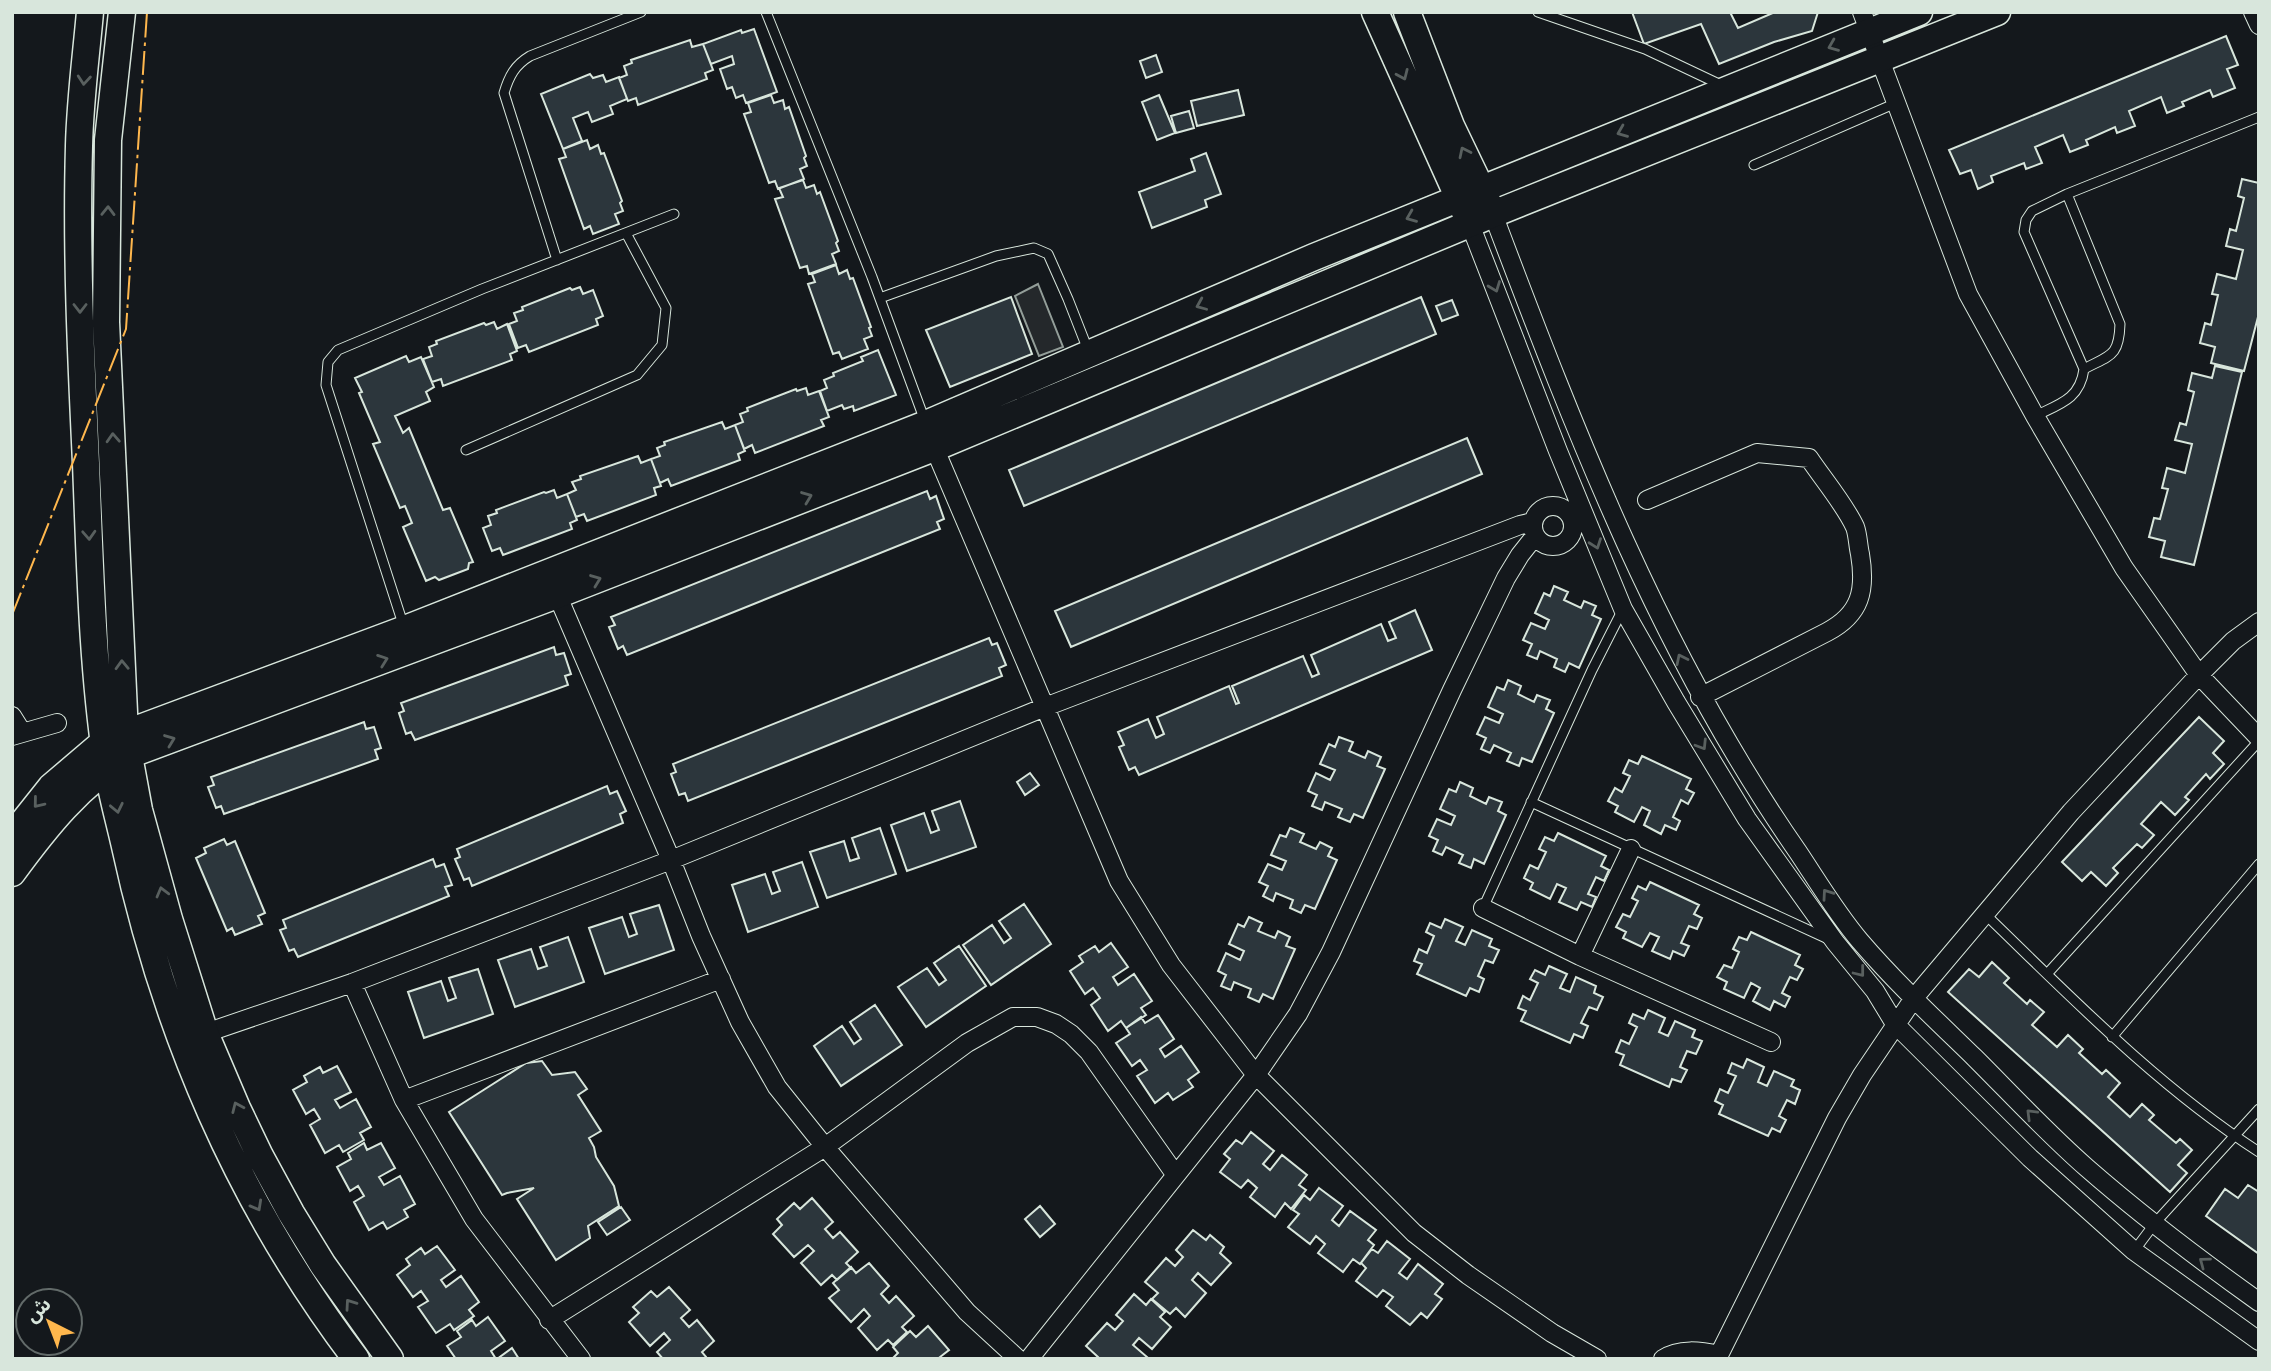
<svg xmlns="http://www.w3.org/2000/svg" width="2271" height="1371" font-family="'Work Sans','Noto Sans Arabic',sans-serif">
<rect width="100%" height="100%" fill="#14181c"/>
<path fill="#24282b" stroke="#939e99" stroke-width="2" d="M1038 284 1063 347 1039 356 1015 296Z"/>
<path fill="#2c363c" stroke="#d8e6dc" stroke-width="2" d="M1632 12H1730L1738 28 1775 12H1818L1812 31 1774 42 1719 64 1701 24 1644 44Z
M754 29 777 92 746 103 743 95 736 98 732 87 727 89 720 69 734 64 732 56 711 64 703 44 741 30 742 33Z
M2226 36 2238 65 2227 69 2235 88 2213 97 2210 90 2182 102 2184 106 2167 113 2161 97 2129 111 2135 126 2117 133 2115 127 2086 140 2088 145 2070 152 2063 135 2035 147 2042 163 2026 169 2024 163 1991 176 1993 182 1978 189 1971 170 1960 174 1949 150Z
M690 40 692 47 703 44 713 70 705 73 707 79 638 105 636 98 628 101 619 78 627 75 624 66 632 63 631 60Z
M1156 55 1162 72 1146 78 1140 61Z
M590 74 593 78 603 75 606 82 619 77 627 99 610 106 613 114 592 122 588 112 573 118 582 141 563 149 541 94Z
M1238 90 1244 115 1197 126 1191 101Z
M771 95 774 103 783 100 785 109 789 107 806 156 804 158 807 166 800 169 804 179 778 189 775 181 769 183 744 114 751 112 748 103Z
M1159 95 1175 133 1157 140 1142 102Z
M1189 111 1194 128 1176 133 1171 116Z
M587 140 590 149 598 145 601 154 604 153 622 201 620 203 623 211 615 214 619 224 593 234 590 226 584 229 559 159 566 157 563 149Z
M1206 153 1221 194 1205 200 1207 207 1152 228 1139 192 1195 171 1191 159Z
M2242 179 2259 183V313L2244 371 2211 363 2215 347 2200 343 2205 323 2211 325 2218 295 2212 294 2217 274 2236 279 2243 250 2226 246 2230 229 2236 231 2244 198 2238 196Z
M803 180 806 188 814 185 817 194 820 192 838 241 836 243 839 251 832 254 836 264 809 274 807 266 800 268 775 199 783 197 779 188Z
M836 265 839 274 847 270 850 279 853 278 871 327 869 328 872 336 864 339 868 349 842 359 839 352 833 354 808 284 815 282 812 274Z
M580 287 583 294 593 290 603 316 596 319 598 325 529 352 526 345 518 348 509 324 517 321 514 313 523 310 522 307 570 288 572 290Z
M1011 297 1032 354 950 387 926 330Z
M1421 297 1436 334 1024 506 1009 470Z
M1452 300 1458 315 1442 321 1436 306Z
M494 322 497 329 507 324 517 351 510 354 512 360 443 386 441 379 432 382 423 359 432 356 429 347 437 344 436 341 484 323 486 325Z
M878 350 896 395 854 411 853 406 844 409 842 405 827 411 820 391 827 388 824 380 834 376 833 373 863 361 861 357Z
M406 356 409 362 421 357 434 387 426 392 430 401 395 416 403 433 409 428 443 510 450 508 473 562 469 563 468 569 439 580 435 577 426 581 403 527 412 523 405 506 400 508 373 444 380 442 359 393 362 392 355 378Z
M2215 366 2242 372 2194 565 2161 557 2165 541 2149 537 2154 518 2160 519 2168 489 2162 488 2167 468 2185 473 2192 444 2175 440 2180 423 2186 425 2194 392 2188 390 2192 373 2212 378Z
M806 388 808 395 819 391 829 417 821 420 824 426 755 453 752 445 744 449 735 425 743 422 740 414 748 411 747 408 796 389 797 391Z
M722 422 725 429 735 425 745 451 738 454 740 460 671 486 668 479 660 483 651 459 660 456 657 448 665 445 664 442Z
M1467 438 1482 474 1071 647 1055 611Z
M638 456 641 463 651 459 661 486 654 488 656 495 587 521 584 514 576 517 567 494 576 490 572 482 581 479 580 476Z
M554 490 557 498 567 494 577 520 570 523 572 529 503 555 500 548 492 551 483 528 491 525 488 516 497 513 496 510 544 492 546 493Z
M927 491 930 499 936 496 944 519 937 522 940 529 627 655 623 646 618 649 609 627 615 625 611 617Z
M1554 586 1568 592 1564 600 1581 608 1584 601 1596 606 1592 615 1601 619 1579 668 1569 663 1565 672 1554 667 1557 659 1540 651 1537 659 1527 655 1532 644 1523 640 1531 623 1545 629 1549 620 1535 613 1544 593 1550 596Z
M1415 610 1432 650 1139 775 1135 767 1129 770 1119 747 1124 745 1118 732 1148 719 1156 738 1164 734 1157 717 1229 686 1236 704 1239 703 1232 686 1303 656 1312 677 1319 674 1311 655 1381 624 1388 641 1396 638 1389 622Z
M989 638 992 645 997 643 1006 665 999 668 1002 676 688 801 685 793 679 795 671 774 676 772 673 764Z
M554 647 556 655 564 653 571 674 565 676 568 685 415 740 411 732 406 734 399 713 404 711 401 703Z
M1508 680 1521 686 1518 694 1534 702 1537 695 1550 700 1546 709 1554 713 1532 762 1522 758 1519 766 1507 761 1511 753 1494 745 1490 753 1481 749 1486 738 1477 734 1485 717 1499 723 1503 714 1488 707 1497 687 1504 690Z
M2199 717 2224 741 2213 753 2224 764 2210 779 2206 774 2185 797 2189 800 2175 815 2161 802 2141 824 2154 835 2142 848 2137 844 2113 868 2118 873 2106 886 2091 872 2082 881 2062 862Z
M364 722 366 729 374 727 381 748 375 750 378 759 224 814 221 806 216 808 208 787 214 785 211 777Z
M1339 737 1353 742 1349 751 1365 758 1368 751 1381 757 1377 766 1385 769 1363 818 1354 814 1350 822 1338 817 1342 809 1325 802 1322 810 1312 806 1317 795 1308 791 1316 773 1330 780 1335 770 1320 764 1329 744 1335 747Z
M1642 756 1691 779 1686 789 1694 793 1688 804 1681 800 1673 817 1680 821 1676 830 1665 825 1661 834 1644 825 1650 811 1642 807 1634 822 1615 812 1618 806 1608 801 1615 788 1622 792 1630 776 1623 773 1629 760 1638 764Z
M1030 773 1039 785 1025 795 1017 782Z
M1460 782 1473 788 1470 796 1486 804 1489 797 1502 802 1498 811 1506 815 1484 864 1474 859 1471 868 1459 863 1463 855 1446 847 1442 855 1433 851 1438 840 1429 836 1437 819 1451 825 1455 816 1440 809 1449 789 1456 792Z
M607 786 610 794 617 791 626 811 620 814 623 823 472 886 469 878 464 880 455 859 460 857 457 849Z
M960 801 976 847 907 871 891 825 924 813 931 833 939 830 932 811Z
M880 828 896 874 827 898 810 852 844 841 850 861 859 858 852 838Z
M1290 828 1304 834 1300 842 1316 849 1320 842 1332 848 1328 856 1337 860 1315 909 1305 905 1301 913 1290 908 1293 900 1276 893 1273 901 1263 896 1268 886 1259 882 1268 864 1282 870 1286 861 1271 855 1280 835 1286 837Z
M1558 833 1606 856 1601 866 1609 870 1604 881 1596 877 1588 894 1596 897 1592 907 1581 902 1577 910 1559 902 1566 888 1557 884 1550 899 1530 889 1533 883 1524 878 1530 865 1538 869 1546 852 1539 849 1545 837 1554 841Z
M224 839 227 845 235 841 265 913 258 916 262 924 235 935 232 928 227 931 196 858 206 853 204 848Z
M433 859 436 867 444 864 452 885 445 887 449 896 298 957 294 949 289 951 280 930 286 928 283 920Z
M802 862 818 907 748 932 732 885 765 874 772 894 780 891 773 872Z
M1650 882 1699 905 1694 914 1702 918 1697 929 1689 926 1681 943 1689 946 1684 956 1673 951 1670 959 1652 951 1659 937 1650 933 1642 947 1623 938 1626 932 1616 927 1623 914 1630 917 1638 901 1632 898 1638 886 1646 890Z
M1024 904 1051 944 991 985 963 945 992 925 1004 943 1011 938 999 921Z
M659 905 674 950 605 974 589 928 622 917 629 937 637 934 630 914Z
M1249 917 1262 923 1258 931 1275 938 1278 931 1290 937 1286 946 1295 949 1273 999 1263 994 1259 1002 1248 997 1251 989 1234 982 1231 990 1221 986 1226 975 1218 971 1226 953 1240 960 1244 951 1229 944 1238 924 1244 927Z
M1445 919 1463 927 1456 941 1465 945 1472 930 1492 939 1489 946 1499 950 1493 963 1485 960 1478 976 1484 979 1479 992 1470 988 1466 996 1417 974 1422 964 1414 961 1419 949 1427 953 1434 936 1426 932 1430 923 1441 928Z
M1751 932 1800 955 1795 965 1803 969 1797 980 1790 977 1782 993 1790 997 1785 1007 1774 1001 1770 1010 1753 1001 1760 988 1751 983 1744 998 1724 989 1727 982 1717 977 1724 965 1732 968 1739 952 1733 949 1739 937 1747 940Z
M568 937 584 982 515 1007 498 960 531 949 538 969 547 966 540 947Z
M1111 943 1128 967 1113 977 1118 985 1134 974 1152 1001 1141 1008 1146 1015 1126 1028 1121 1021 1108 1031 1091 1005 1100 998 1093 988 1085 994 1070 971 1083 962 1079 956 1095 946 1099 952Z
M959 946 986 986 926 1027 898 987 927 968 939 985 946 980 934 963Z
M1992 962 2009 978 2004 983 2027 1004 2030 1000 2044 1012 2032 1025 2057 1047 2068 1035 2083 1049 2079 1053 2102 1074 2106 1070 2120 1083 2108 1097 2130 1117 2142 1104 2154 1115 2149 1120 2176 1143 2180 1139 2192 1150 2178 1165 2187 1173 2170 1192 1948 992 1969 969 1979 977Z
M1549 966 1567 974 1560 988 1570 992 1576 977 1596 986 1594 993 1603 997 1597 1010 1589 1007 1581 1023 1588 1026 1583 1038 1574 1034 1570 1043 1521 1021 1526 1011 1518 1008 1523 996 1530 1000 1538 983 1530 979 1535 970 1545 975Z
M478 969 493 1014 424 1038 408 992 441 981 448 1001 456 998 449 978Z
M875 1005 902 1045 841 1086 814 1046 842 1026 854 1044 861 1039 850 1022Z
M1648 1010 1665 1018 1659 1032 1668 1036 1675 1021 1695 1030 1692 1037 1702 1041 1696 1054 1687 1051 1680 1067 1687 1070 1681 1082 1672 1079 1669 1087 1620 1065 1624 1055 1616 1052 1621 1040 1629 1044 1637 1027 1629 1023 1633 1014 1644 1019Z
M1158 1015 1174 1039 1160 1049 1165 1057 1181 1046 1199 1072 1188 1080 1193 1087 1173 1100 1168 1093 1155 1103 1137 1076 1147 1070 1140 1060 1132 1066 1116 1043 1130 1034 1126 1028 1141 1017 1145 1023Z
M1747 1059 1764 1067 1758 1082 1767 1086 1774 1071 1794 1080 1791 1086 1800 1090 1795 1104 1787 1100 1779 1116 1786 1120 1780 1132 1772 1128 1768 1136 1719 1114 1723 1105 1715 1101 1720 1089 1728 1093 1736 1076 1728 1073 1732 1063 1743 1068Z
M542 1061 552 1075 575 1072 587 1089 578 1095 601 1131 589 1138 594 1147 596 1157 614 1186 619 1206 588 1226 590 1238 556 1260 517 1199 534 1188 507 1193 502 1195 449 1112 526 1063Z
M337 1066 351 1092 335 1100 340 1108 356 1099 371 1127 360 1133 364 1140 343 1152 339 1145 325 1153 310 1125 320 1119 314 1109 306 1114 293 1090 307 1082 304 1076 320 1067 323 1073Z
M1251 1132 1274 1151 1263 1164 1270 1170 1282 1155 1307 1175 1299 1185 1306 1190 1291 1209 1285 1203 1275 1217 1250 1197 1257 1188 1248 1180 1241 1188 1220 1172 1230 1159 1224 1154 1236 1140 1242 1144Z
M364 1143 367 1150 381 1143 395 1168 379 1177 384 1185 400 1176 415 1204 404 1210 408 1217 387 1229 383 1222 369 1230 354 1202 364 1196 358 1186 350 1191 337 1167 351 1159 348 1153Z
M2248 1185 2259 1192V1254L2206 1216 2225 1189 2238 1198Z
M1319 1188 1343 1206 1332 1220 1339 1226 1350 1211 1376 1230 1368 1240 1374 1245 1360 1264 1353 1259 1343 1272 1318 1253 1325 1244 1316 1236 1310 1244 1288 1227 1299 1214 1293 1210 1304 1195 1310 1200Z
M812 1198 833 1222 825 1229 833 1238 840 1232 858 1252 846 1263 851 1268 837 1280 832 1275 821 1285 801 1263 814 1251 808 1245 794 1257 773 1234 782 1225 777 1219 794 1203 800 1209Z
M1040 1206 1055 1224 1040 1237 1025 1219Z
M621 1207 630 1220 607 1235 598 1222Z
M1193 1230 1206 1240 1210 1235 1224 1247 1220 1253 1231 1263 1211 1285 1198 1273 1192 1280 1206 1293 1185 1317 1176 1308 1170 1314 1152 1299 1158 1293 1145 1282 1166 1258 1175 1266 1183 1257 1176 1250Z
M1387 1241 1410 1259 1399 1273 1407 1279 1418 1264 1443 1284 1435 1294 1442 1299 1427 1318 1421 1313 1410 1325 1386 1306 1393 1297 1383 1290 1377 1297 1356 1281 1366 1268 1361 1263 1372 1249 1378 1253Z
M437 1246 455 1270 441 1280 446 1287 461 1276 479 1302 469 1310 474 1316 454 1330 450 1324 436 1333 418 1307 428 1301 421 1291 413 1297 397 1275 410 1265 406 1259 421 1248 425 1254Z
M869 1263 889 1286 881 1294 889 1303 896 1296 914 1316 902 1327 907 1332 893 1345 888 1340 877 1350 858 1328 870 1316 864 1309 851 1322 829 1298 839 1290 833 1283 851 1267 856 1273Z
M669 1287 690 1310 681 1318 689 1327 697 1320 714 1341 702 1352 706 1357 705 1359H663L657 1352 670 1340 664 1333 650 1346 629 1322 639 1313 633 1307 651 1291 657 1297Z
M1134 1294 1146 1305 1151 1299 1165 1312 1160 1317 1171 1327 1152 1349 1139 1338 1133 1345 1147 1357 1145 1359H1097L1098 1357 1086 1346 1107 1323 1115 1330 1123 1321 1116 1315Z
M488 1317 505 1341 491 1351 496 1359H456L447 1346 461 1337 457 1331 472 1320 476 1326Z
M928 1326 949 1350 940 1357 942 1359H892L898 1353 893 1347 910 1331 916 1337Z
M512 1348 519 1359H497Z"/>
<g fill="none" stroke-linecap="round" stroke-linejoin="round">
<g stroke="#d8e6dc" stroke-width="11">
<path id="lane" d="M766 12 872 277 925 421
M1538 12 1645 49 1721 85
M1754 165 1896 103
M2067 194 2120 324C2119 357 2110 355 2084 369
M557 260 504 93C509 76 515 65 530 56L641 12
M880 298 996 256 1034 248 1048 254 1068 299 1088 350
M2035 416C2060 404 2080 399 2084 369L2024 232 2026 220 2032 211 2067 194 2259 117
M466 450 637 375 662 345 666 308 626 233
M404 627 326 385 328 362 338 350 482 289 674 214
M1531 802 1828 939
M1483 908 1592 670 1623 609
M1984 913C2071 997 2157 1086 2259 1152
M2047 974 2259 741
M2112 1037 2259 864
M2134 1251 2155 1223 2259 1109"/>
</g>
<g stroke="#d8e6dc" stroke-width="20">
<path id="street" d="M1862 12 1968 294 2035 416 2124 568 2199 675 2259 738
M2253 12 2259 25
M1493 214C1577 437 1661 655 1798 852 1818 882 1837 914 1860 941 1896 983 1936 1020 1975 1058 2012 1095 2048 1134 2087 1168 2142 1216 2200 1260 2259 1302
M1470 224 1558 451 1623 609 1676 702 1747 819 1835 942 1875 991 1895 1024 2030 1158 2134 1251 2259 1341
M931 440 1119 881 1171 965 1256 1075 1414 1233 1468 1275 1552 1333 1597 1359
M1647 500 1757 453 1809 458C1823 479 1845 505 1855 527 1858 535 1858 546 1860 554 1866 590 1861 614 1827 632L1700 697
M1533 526a20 20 0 1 1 40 0a20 20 0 1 1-40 0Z
M553 585 671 860 701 936 740 1022 777 1087 825 1147 967 1312 1018 1359
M12 716 22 732
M12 736 57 723
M1483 908 1580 956 1771 1042
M1580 956 1631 849
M352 983 404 1100 474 1219 581 1359
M197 1036 352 983 671 860 1045 707 1520 525 1533 522
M404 1100 721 979
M549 1320 825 1147 967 1043 1013 1017H1037L1056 1024 1071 1034 1089 1052 1175 1174
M1029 1359 1256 1075 1298 1014 1331 952 1452 690 1506 578 1520 555 1535 536
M1663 1359C1679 1348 1701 1351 1719 1355
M1717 1359 1837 1118 1862 1075 1914 998 2071 812 2199 675 2233 641 2259 622"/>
</g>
<g stroke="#d8e6dc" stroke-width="29">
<path id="secondary" d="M90 12C86 57 80 101 79 146 76 252 81 358 86 463 90 564 92 666 107 766 111 791 118 816 124 842 165 1032 238 1203 356 1359
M122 12 108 140 106 322 125 734 139 810 169 919 205 1033 237 1108 260 1156 291 1213 323 1265 390 1359
M1375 12 1465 212
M1407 12 1451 126 1488 203
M12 836 51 787 105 741 405 629 926 424 1314 257 1919 12
M12 873C45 828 80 783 129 755L557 595 934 448 1493 214 1997 12"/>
</g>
<use href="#lane" stroke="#14181c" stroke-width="9"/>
<use href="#street" stroke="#14181c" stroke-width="18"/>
<use href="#secondary" stroke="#14181c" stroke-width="26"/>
<path stroke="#ffb74d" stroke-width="2" stroke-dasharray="24 5 3.5 5" stroke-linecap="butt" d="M12 615 126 329 147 12"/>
</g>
<defs><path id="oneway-chevron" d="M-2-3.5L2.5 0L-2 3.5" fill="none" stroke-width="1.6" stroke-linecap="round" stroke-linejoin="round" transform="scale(1.75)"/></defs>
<g stroke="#59605f">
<use href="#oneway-chevron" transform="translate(1833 46) rotate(158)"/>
<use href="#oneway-chevron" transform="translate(1403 75) rotate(66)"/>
<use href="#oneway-chevron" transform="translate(84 80) rotate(95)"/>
<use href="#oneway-chevron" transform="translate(1622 132) rotate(158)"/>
<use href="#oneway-chevron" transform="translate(1464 152) rotate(-116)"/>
<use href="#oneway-chevron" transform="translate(108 211) rotate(-89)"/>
<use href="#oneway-chevron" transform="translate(1411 217) rotate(158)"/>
<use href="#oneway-chevron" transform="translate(1495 287) rotate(69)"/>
<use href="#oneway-chevron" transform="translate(1201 305) rotate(157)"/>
<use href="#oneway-chevron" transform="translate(80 308) rotate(90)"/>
<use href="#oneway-chevron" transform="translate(113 438) rotate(-93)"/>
<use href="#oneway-chevron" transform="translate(807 497) rotate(-21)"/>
<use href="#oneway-chevron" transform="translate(89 535) rotate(87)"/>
<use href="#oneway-chevron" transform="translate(1596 544) rotate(70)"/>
<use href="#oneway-chevron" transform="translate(596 580) rotate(-21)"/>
<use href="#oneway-chevron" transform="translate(1681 659) rotate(-116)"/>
<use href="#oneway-chevron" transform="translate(383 660) rotate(-20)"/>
<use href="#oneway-chevron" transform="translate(122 665) rotate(-92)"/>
<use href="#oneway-chevron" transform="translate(170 740) rotate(-21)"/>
<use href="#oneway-chevron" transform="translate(1702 745) rotate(58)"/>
<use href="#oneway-chevron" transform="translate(38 803) rotate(129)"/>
<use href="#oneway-chevron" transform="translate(117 808) rotate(78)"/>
<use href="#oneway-chevron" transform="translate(162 892) rotate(-105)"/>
<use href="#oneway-chevron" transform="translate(1827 894) rotate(-125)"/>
<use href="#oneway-chevron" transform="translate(1860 972) rotate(52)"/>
<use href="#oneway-chevron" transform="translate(237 1107) rotate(-114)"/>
<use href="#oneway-chevron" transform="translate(2031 1114) rotate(-135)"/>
<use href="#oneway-chevron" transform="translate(257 1206) rotate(61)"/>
<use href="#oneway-chevron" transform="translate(2204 1262) rotate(-143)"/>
<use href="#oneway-chevron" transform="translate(350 1304) rotate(-125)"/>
</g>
<rect width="2271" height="1371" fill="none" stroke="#d8e6dc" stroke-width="28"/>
<g transform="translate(49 1322) rotate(318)"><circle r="33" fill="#14181c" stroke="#626a69" stroke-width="2"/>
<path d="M0-5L12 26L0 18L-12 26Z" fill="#ffb74d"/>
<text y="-10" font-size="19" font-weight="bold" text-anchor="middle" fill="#d8e6dc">ش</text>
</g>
</svg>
